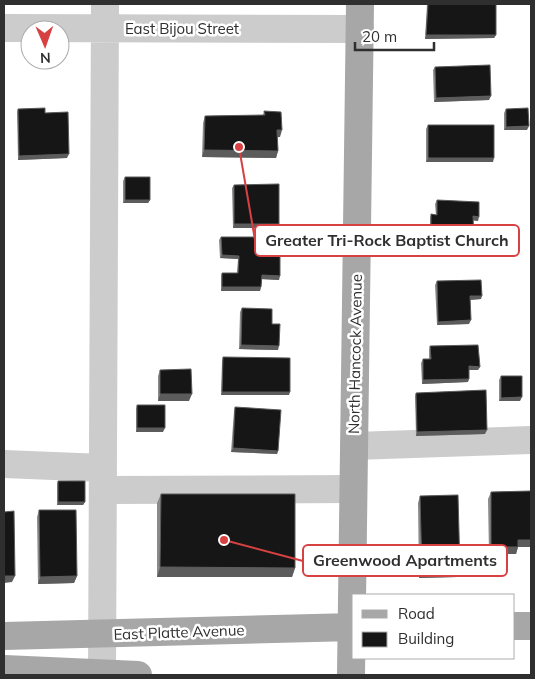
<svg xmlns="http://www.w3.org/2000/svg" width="535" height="679" font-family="Mulish,sans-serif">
<rect width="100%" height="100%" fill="#fff"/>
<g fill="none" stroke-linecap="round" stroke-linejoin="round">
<path stroke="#ccc" stroke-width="28" d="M4 28 360 29
M354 446 531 440
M4 464 103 468
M103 490 353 489
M102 675 105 4"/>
<path stroke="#a7a7a7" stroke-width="28" d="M514 626H531
M4 636 354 627
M4 669 138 675
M351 675 360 4"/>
</g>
<path fill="#8a8a8a" d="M427 4H496V35L494 38 425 39Z
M435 67 489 100 434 102 433 70Z
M18 109 45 113 67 158 18 160 17 112Z
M506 109 527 130H504V113Z
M264 111 280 137H278V151L276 158 202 157 203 123 205 116 263 115Z
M428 125 493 162H426V129Z
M125 177 150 200 148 203H123V181Z
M234 185 279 224 278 228H233L232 188Z
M437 200 478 221 473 220 474 241 472 245 436 247 437 234 430 233V218L431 214 436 215 435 204Z
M221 237 279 280 262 279 260 291H221V276L222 273H237L238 259 220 258 219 240Z
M437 281 481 299 470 300 469 324 437 325 435 285Z
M242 308 272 324 278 350 239 349 240 312Z
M430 346 478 370H469L468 382 422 384 421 363 423 359H429V350Z
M223 357 289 395H221L222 361Z
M160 370 189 401H158V376Z
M501 376 520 401H499V380Z
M416 393 485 434 416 436 415 396Z
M137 405 163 432H136V409Z
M235 407 278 451 277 454 231 452 234 411Z
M58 481 85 502 83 505H57V484Z
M531 491V547H518L516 554H489L488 499 491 492Z
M161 494 295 568 292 577H157V503Z
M420 496 457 577 419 578 418 503Z
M39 510 77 576 74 583 38 584 37 517Z"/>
<path fill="#5c5c5c" d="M426 35H496L494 38 425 39Z
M491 96 489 100 434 102 436 98Z
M529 126 527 130H504L506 127Z
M277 130H282L280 137H275Z
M204 150 278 151 276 158 202 157Z
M69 154 67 158 18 160 19 156Z
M428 158H494L493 162H426Z
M125 200H150L148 203H123Z
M473 216 479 217 478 221 471 220Z
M234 224H279L278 228H233Z
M431 230H438L437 234 430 233Z
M474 241 472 245 436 247 437 244Z
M222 255 239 256 238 259 220 258Z
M262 275 280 276 279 280 260 279Z
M222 287H261L260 291H221Z
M470 296H482L481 299 468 300Z
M471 320 469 324 437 325 438 322Z
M241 345 279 346 278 350 239 349Z
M469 366 480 367 478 370H467Z
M469 379 468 382 422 384 423 380Z
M222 392H290L289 395H221Z
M160 394H192L189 401H158Z
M522 397 520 401H499L501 398Z
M137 428H165L163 432H136Z
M487 430 485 434 416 436 417 432Z
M233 448 278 451 277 454 231 452Z
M58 502H85L83 505H57Z
M518 540H531V547H516Z
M491 547H518L516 554H489Z
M160 567 295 568 292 577H157Z
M460 570 457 577 419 578 422 571Z
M4 576H15L12 582 4 583Z
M77 576 74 583 38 584 40 577Z"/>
<path fill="#161616" stroke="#5c5c5c" d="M428 4H496V35H426Z
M490 65 491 96 436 98 435 67Z
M45 108V113L68 112 69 154 19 156 18 109Z
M528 108 529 126 506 127V109Z
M264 111 281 112 282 130H277L278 151 204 150 205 116 265 115Z
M428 125H494V158H428Z
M125 177H150V200H125Z
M279 184V224H234V185Z
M437 200 479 202V217L473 216 474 241 437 244 438 230H431V214L437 215Z
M221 237H280V276L262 275 261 287H222V273H238L239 256 222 255Z
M481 280 482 296H470L471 320 438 322 437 281Z
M242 308 272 309V324H280L279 346 241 345Z
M478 345 480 367 469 366V379L423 380V359H431L430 346Z
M223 357 290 358V392H222Z
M191 369 192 394H160V370Z
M501 376H522V397L501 398Z
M486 390 487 430 417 432 416 393Z
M137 405H165V428H137Z
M235 407 281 410 278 451 233 448Z
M58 481H85V502H58Z
M531 491V540H518V547H491V492Z
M161 494H295V568L160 567Z
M458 495 460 570 422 571 420 496Z
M39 510H76L77 576 40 577Z
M14 511 15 576H4V512Z"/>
<g text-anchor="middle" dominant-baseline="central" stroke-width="5" stroke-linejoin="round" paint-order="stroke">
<g font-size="15" fill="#2f2f2f" stroke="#fff">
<text x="182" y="28">East Bijou Street</text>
<text transform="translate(355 354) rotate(-89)">North Hancock Avenue</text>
<text transform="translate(179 632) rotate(-2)">East Platte Avenue</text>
</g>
</g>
<path fill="none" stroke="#d74142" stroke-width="2" d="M239 147L255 240M224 540L303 561"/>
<g fill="#d74142" stroke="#fff" stroke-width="2">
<circle cx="239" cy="147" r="5"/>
<circle cx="224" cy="540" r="5"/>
</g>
<g fill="#fff" stroke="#d74142" stroke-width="2">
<rect x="255" y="225" width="264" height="31" rx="5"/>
<rect x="303" y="545" width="204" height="31" rx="5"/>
</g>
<g font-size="16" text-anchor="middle" font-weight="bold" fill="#2f2f2f">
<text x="387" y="246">Greater Tri-Rock Baptist Church</text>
<text x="405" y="566">Greenwood Apartments</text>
</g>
<rect width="535" height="679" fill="none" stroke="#2f2f2f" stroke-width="10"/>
<rect x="352" y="594" width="162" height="65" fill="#ffffff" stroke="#acacac"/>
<rect x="362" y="610" width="25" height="8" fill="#a7a7a7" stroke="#acacac"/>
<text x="398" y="619" font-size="15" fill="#2f2f2f">Road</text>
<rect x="362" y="632" width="25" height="15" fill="#161616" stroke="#acacac"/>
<text x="398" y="644" font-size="15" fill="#2f2f2f">Building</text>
<g transform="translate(45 45) rotate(178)"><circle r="24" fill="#ffffff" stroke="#acacac"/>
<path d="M0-4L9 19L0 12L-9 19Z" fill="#d74142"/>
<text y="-8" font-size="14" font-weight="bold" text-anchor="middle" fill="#2f2f2f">N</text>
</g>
<path d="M355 42v8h79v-8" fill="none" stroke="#2f2f2f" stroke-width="2.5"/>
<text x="362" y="42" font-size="15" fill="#2f2f2f" stroke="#ffffff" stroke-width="4" paint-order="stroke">20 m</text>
</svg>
